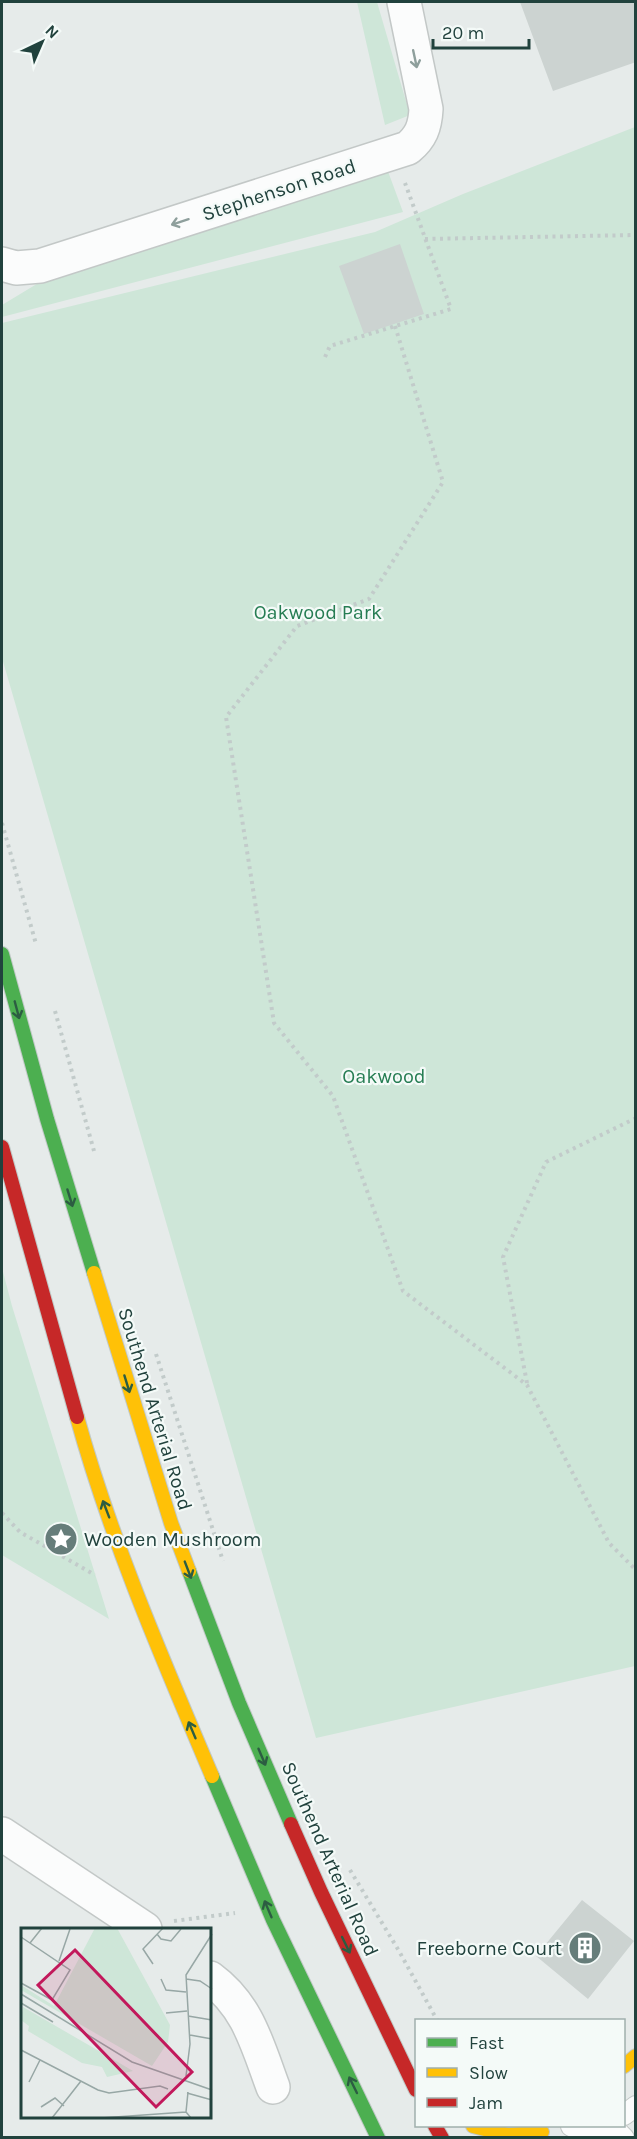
<svg xmlns="http://www.w3.org/2000/svg" width="637" height="2139" font-family="Karla,sans-serif">
<rect width="100%" height="100%" fill="#e6ebea"/>
<path fill="#cee6d8" d="M357 2H377L410 115 385 125Z
M635 127V1666L316 1738 2 658V323L375 232 463 194Z
M386 166 403 212 2 317V305L98 247Z
M2 1268 12 1306 109 1619 2 1555Z"/>
<path fill="#ccd3d1" d="M520 2H636V62L553 91Z
M400 244 424 314 364 334 339 266Z
M582 1900 634 1941 588 1999 536 1956Z"/>
<g fill="none" stroke-linecap="round" stroke-linejoin="round">
<g stroke="#c3c8c7" stroke-width="22">
<path id="lane" d="M624 2115 636 2106
M571 2126 593 2137 609 2126
M612 2126 624 2138"/>
</g>
<g stroke="#c3c8c7" stroke-width="36">
<path id="street" d="M2 264 16 268 40 266 408 148C421 137 425 127 426 109L404 2
M2 1834 145 1929
M210 1978C248 2006 257 2044 273 2087"/>
</g>
<g stroke="#c1c9c7" stroke-width="16">
<path id="fast" d="M2 954 47 1119 94 1273
M189 1571 239 1703 291 1824
M212 1776 273 1920 378 2138"/>
</g>
<g stroke="#c1c9c7" stroke-width="16">
<path id="slow" d="M94 1273 171 1523 189 1571
M77 1417C111 1540 162 1658 212 1776
M624 2066 636 2056
M473 2126 508 2135 542 2132"/>
</g>
<g stroke="#c1c9c7" stroke-width="16">
<path id="jam" d="M2 1147 77 1417
M291 1824 321 1892 416 2090
M435 2126 442 2138"/>
</g>
<path stroke="#c2cbca" stroke-width="4" stroke-dasharray="3 4.5" stroke-linecap="butt" d="M425 239 636 235
M395 326 443 482 369 599 297 626 226 717 274 1023 333 1096 403 1291 527 1385 609 1543 636 1570
M325 357 330 346 451 309 405 183
M2 823 36 944
M55 1011 94 1151
M156 1354 223 1561
M527 1383 503 1257 546 1162 636 1118
M2 1513 20 1532 95 1575
M350 1870 399 1951 437 2020
M174 1921 235 1913"/>
<use href="#lane" stroke="#fbfcfc" stroke-width="20"/>
<use href="#street" stroke="#fbfcfc" stroke-width="33"/>
<use href="#fast" stroke="#4caf50" stroke-width="14"/>
<use href="#slow" stroke="#ffc107" stroke-width="14"/>
<use href="#jam" stroke="#c62828" stroke-width="14"/>
</g>
<defs><path id="oneway-shaft" d="M-6 0H5M1.5-3L5.5 0L1.5 3" fill="none" stroke-width="1.6" stroke-linecap="round" stroke-linejoin="round" transform="scale(1.5)"/></defs>
<g stroke="#8e9f9c">
<use href="#oneway-shaft" transform="translate(415 59) rotate(78)"/>
<use href="#oneway-shaft" transform="translate(180 222) rotate(162)"/>
</g>
<g stroke="#2c5d42">
<use href="#oneway-shaft" transform="translate(17 1010) rotate(75)"/>
<use href="#oneway-shaft" transform="translate(70 1198) rotate(73)"/>
<use href="#oneway-shaft" transform="translate(127 1384) rotate(73)"/>
<use href="#oneway-shaft" transform="translate(106 1509) rotate(-111)"/>
<use href="#oneway-shaft" transform="translate(188 1570) rotate(69)"/>
<use href="#oneway-shaft" transform="translate(192 1730) rotate(-113)"/>
<use href="#oneway-shaft" transform="translate(262 1757) rotate(67)"/>
<use href="#oneway-shaft" transform="translate(268 1909) rotate(-113)"/>
<use href="#oneway-shaft" transform="translate(346 1945) rotate(64)"/>
<use href="#oneway-shaft" transform="translate(353 2085) rotate(-116)"/>
</g>
<defs>
<g id="sight-disc" transform="scale(1.725)"><circle r="9.5" fill="#667d7a" stroke="#f4faf8"/><path d="M0-6L1.8-2.2L6-1.7L2.9 1.2L3.7 5.4L0 3.3L-3.7 5.4L-2.9 1.2L-6-1.7L-1.8-2.2Z" fill="#fff"/></g>
<g id="building-disc" transform="scale(1.725)"><circle r="9.5" fill="#667d7a" stroke="#f4faf8"/><path d="M-4-6H4V6H1V3H-1V6H-4ZM-2.5-4.3h1.7v1.8h-1.7ZM.8-4.3h1.7v1.8H.8ZM-2.5-1h1.7V.8h-1.7ZM.8-1h1.7V.8H.8Z" fill="#fff"/></g>
</defs>
<g fill-rule="evenodd">
<use href="#sight-disc" x="61" y="1539"/>
<use href="#building-disc" x="585" y="1948"/>
</g>
<g text-anchor="middle" dominant-baseline="central" stroke-width="4.5" stroke-linejoin="round" paint-order="stroke">
<g font-size="20" fill="#21423d" stroke="#f4faf8">
<text transform="translate(279 190) rotate(-18)">Stephenson Road</text>
<text transform="translate(155 1409) rotate(73)">Southend Arterial Road</text>
<text transform="translate(330 1859) rotate(66)">Southend Arterial Road</text>
</g>
<g font-size="20" fill="#267d53" stroke="#f4faf8">
<text x="318" y="612">Oakwood Park</text>
<text x="384" y="1076">Oakwood</text>
</g>
<g font-size="20" fill="#21423d" stroke="#f4faf8" text-anchor="start">
<text x="84" y="1539">Wooden Mushroom</text>
<text x="562" y="1948" text-anchor="end">Freeborne Court</text>
</g>
</g>
<g transform="translate(21 1928)">
<rect width="190" height="190" fill="#e6ebea"/>
<path d="M74 0H96L149 97 147 114 131 138 0 62V57L33 78ZM2 79 90 130 112 143 86 149 81 139 61 135 7 103 8 98 0 92Z" fill="#cee6d8"/>
<path fill="none" stroke="#97a7a5" stroke-width="1.5" d="M136 6 140 11 150 13 160 1M0 9 49 42 31 72 0 55M9 15 21 0M38 33 49 1M132 36 122 21 142 0M140 51 145 62 165 64M165 51 179 53 191 61M0 66 111 134 191 162M0 75 32 94M145 85 166 83M167 88 191 92M169 107 191 111M0 122 77 162 88 165 139 158 147 161M165 148 169 116 165 47 191 6M8 154 19 132M167 164 165 184 170 190M166 165 191 172M20 179 34 170 43 178M31 190 60 153M80 190 165 184"/>
<path fill="#c2185b" fill-opacity="0.15" stroke="#c2185b" stroke-width="3" d="M54 22 171 144 135 179 17 57Z"/>
<rect width="190" height="190" fill="none" stroke="#21423d" stroke-width="3"/>
</g>
<rect width="637" height="2139" fill="none" stroke="#21423d" stroke-width="6"/>
<rect x="415" y="2019" width="210" height="108" fill="#f4faf8" stroke="#a0b0ad" stroke-width="1.5"/>
<rect x="427" y="2038" width="30" height="9" fill="#4caf50" stroke="#a0b0ad" stroke-width="1.5"/>
<text x="469" y="2049" font-size="18" fill="#21423d">Fast</text>
<rect x="427" y="2068" width="30" height="9" fill="#ffc107" stroke="#a0b0ad" stroke-width="1.5"/>
<text x="469" y="2079" font-size="18" fill="#21423d">Slow</text>
<rect x="427" y="2098" width="30" height="9" fill="#c62828" stroke="#a0b0ad" stroke-width="1.5"/>
<text x="469" y="2109" font-size="18" fill="#21423d">Jam</text>
<g transform="translate(42 42) rotate(44)" stroke="#f4faf8" stroke-width="4.5" paint-order="stroke">
<path d="M0-4.5L10 22L0 15L-10 22Z" fill="#21423d"/>
<text y="-9" font-size="16" font-weight="bold" text-anchor="middle" fill="#21423d">N</text>
</g>
<path d="M433 39v9h96v-9" fill="none" stroke="#21423d" stroke-width="3"/>
<text x="442" y="39" font-size="18" fill="#21423d" stroke="#f4faf8" stroke-width="4.5" paint-order="stroke">20 m</text>
</svg>
